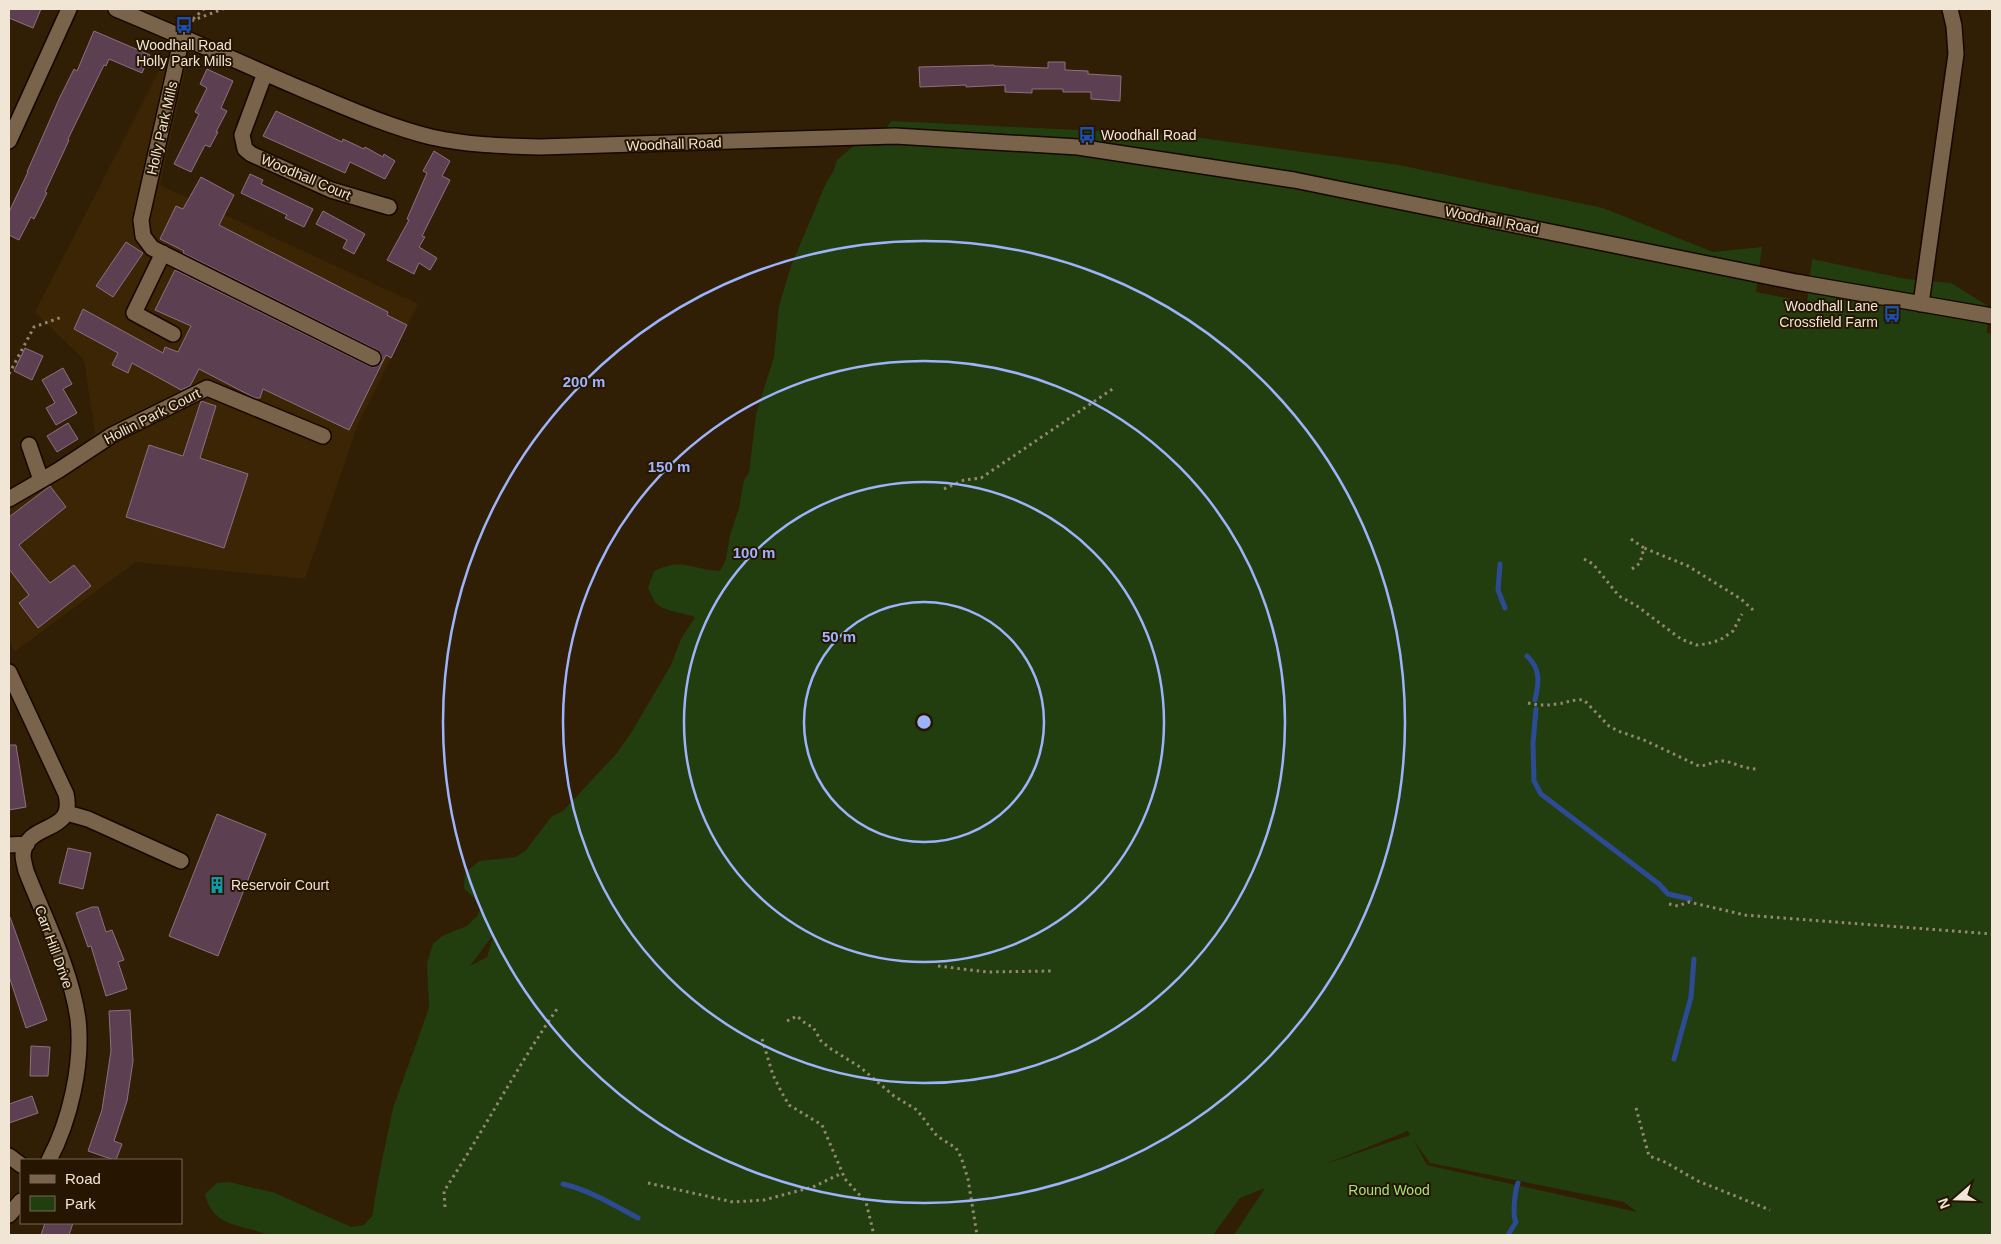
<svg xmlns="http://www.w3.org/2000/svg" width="2001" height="1244" font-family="Arial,sans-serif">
<rect width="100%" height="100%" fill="#301e05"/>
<path fill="#3b2504" d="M187 63 160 185 418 304 358 424 305 579 136 562 14 652 9 639V501L59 470 95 433 84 360 35 312 161 67Z"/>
<path fill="#223e0f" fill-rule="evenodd" d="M891 121 1179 135 1399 165 1603 208 1713 252 1762 247 1756 292 1807 302 1812 259 1906 279 1951 283 1988 306 1987 333 1992 334V1235H1234L1265 1188 1240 1198 1213 1235H269C241 1224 213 1228 205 1194L217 1183 229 1182 275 1193 351 1227 364 1225 372 1216 379 1175 393 1108 429 1008 427 963 433 944 442 936 467 926 477 916 482 906 464 888 465 873 479 861 516 857 526 850 552 816 563 811 617 753 631 733 671 665 681 639 695 617C684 613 663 611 656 603 652 599 651 592 648 588L654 571C684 557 691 570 720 571L726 559 730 535 739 508 744 480 749 473 756 414 774 357 779 306 791 266 826 183 833 172 837 160 856 144 882 146 885 130ZM494 934 487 957 470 966 493 935ZM1408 1131 1410 1135 1323 1165ZM1414 1141 1430 1163 1624 1202 1637 1212 1427 1165Z"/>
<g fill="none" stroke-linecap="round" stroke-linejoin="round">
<path stroke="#2d4b95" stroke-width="5" d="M1500 564 1498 590 1505 608
M1527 656C1541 669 1539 683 1535 700
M1536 709 1533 744 1534 781 1541 794 1659 884 1668 894 1690 899
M1674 1059 1691 997 1694 959
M563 1184C589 1190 614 1205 638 1218
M1508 1235 1516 1222C1512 1215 1515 1191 1518 1183"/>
</g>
<path fill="#5c4051" stroke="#8e6f82" d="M9 9H41L33 28 9 18Z
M94 31 150 55 142 73 109 59 106 66 104 65 68 139 69 140 45 192 47 193 34 219 31 217 19 240 9 235V212L28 172H27L60 97 74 69 77 71Z
M1048 62H1065V70L1088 71V74L1121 76 1120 101 1091 99V92H1063V89H1032V93L1005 92V85L966 87V85L920 87 919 67 994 65V66L1048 68Z
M207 69 233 81 221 108 227 111 216 132H218L210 147 205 145 191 172 174 164 199 114 195 112 207 88 200 84Z
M276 111 342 142 343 139 364 149 365 147 383 157 384 154 395 161 385 179 350 162 345 173 263 136Z
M434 151 450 161 442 176 450 180 422 236 425 237 419 247 437 258 430 270 419 263 414 274 387 260 409 220 407 219 427 173 423 171Z
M250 174 263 180 261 184 313 209 304 227 285 218 287 215 241 193Z
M201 177 234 195 219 225 388 312 387 315 407 325 391 358 386 355 349 430 263 389 260 398H255L199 369 190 386 181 390 132 363 128 373 112 365 118 353 74 329 83 309 163 353 165 347 178 352 191 326 155 310 175 270 369 366 374 367 381 363 382 357 377 350 183 253 184 251 160 239 176 206 183 209Z
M323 211 365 234 354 254 343 248 347 240 316 224Z
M126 242 143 253 113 297 96 286Z
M25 348 43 356 32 380 14 371Z
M63 368 72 384 63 389 77 413 56 425 46 408 55 403 42 380Z
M201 401 216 406 200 458 248 474 224 548 126 517 149 445 183 456Z
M68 423 78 439 57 452 47 436Z
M50 486 66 507 19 545 50 583 74 565 91 586 38 628 19 603 29 595 9 569V517Z
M9 745H16L26 807 9 810Z
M217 814 266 834 218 956 169 936Z
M68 848 91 853 83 889 59 883Z
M92 907H98L106 932 112 930 124 960 118 962 127 989 106 996 91 946 88 947 76 913Z
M9 917H10L47 1020 26 1028 9 976Z
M130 1010 133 1061 127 1101 114 1141 122 1144 116 1160H114L88 1151 102 1110 111 1051 109 1011Z
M31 1046 50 1047 48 1076H30Z
M32 1096 38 1113 9 1123V1104Z
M45 1223H73L69 1235H41Z"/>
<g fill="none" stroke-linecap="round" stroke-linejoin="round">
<g stroke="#170700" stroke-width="18">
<path id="minor" d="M116 9C179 35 241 63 304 90 345 107 387 126 431 137 467 145 503 146 540 147L895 136 1078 147 1294 180 1796 282 1992 316
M182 37 141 220 143 236 152 248 373 358
M265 73 242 135 245 149 251 154 331 190 389 207
M9 141 69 9
M163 253 134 313 173 334
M1921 304 1956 54 1954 26 1950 9
M29 445 41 480
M9 499 59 470 112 435 207 388 323 436
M9 672 66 794C76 836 26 820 23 855 23 860 25 866 26 871 44 917 71 969 78 1019 83 1064 70 1121 49 1160
M67 813 88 819 181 861
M9 845 27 844
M9 1156 21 1165
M9 1215 21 1201"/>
</g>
<path stroke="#968773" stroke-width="3" stroke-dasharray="2.5 4" stroke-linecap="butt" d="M193 19 204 9
M188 26 191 21 223 9
M9 374 34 327 62 317
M944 489 964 480 981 478 1114 388
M1631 539 1644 548
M1584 559 1593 564 1619 596 1637 606 1681 639 1696 645 1706 644 1720 640 1733 631 1742 614
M1632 569 1640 563 1644 548 1688 566 1741 599 1753 610
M1528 703C1537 705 1546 706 1556 704 1568 703 1571 699 1584 700L1609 726 1618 731 1644 740 1699 766C1708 766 1715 760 1724 761 1735 763 1745 769 1757 769
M1669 904 1678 906 1689 902 1745 915 1992 934
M938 966 987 972 1052 971
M787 1021 797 1016 806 1024 813 1027 821 1041 831 1049 860 1067 894 1096 917 1110 937 1136 956 1148 961 1157 968 1179 977 1235
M762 1039 773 1075 782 1093 789 1105 822 1125 845 1179 866 1202 874 1235
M1636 1108 1649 1156 1663 1161 1698 1181 1770 1210
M648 1183 733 1202 764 1200 813 1187 842 1173
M445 1207 444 1191C483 1132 516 1068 557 1009"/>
<use href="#minor" stroke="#79634a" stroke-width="15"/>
</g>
<g fill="none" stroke="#9db4fd" stroke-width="2.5">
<circle cx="924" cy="722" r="120"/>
<circle cx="924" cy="722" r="240"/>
<circle cx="924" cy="722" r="361"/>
<circle cx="924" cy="722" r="481"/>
</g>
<defs>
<g id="bus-bare" transform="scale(1.35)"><path d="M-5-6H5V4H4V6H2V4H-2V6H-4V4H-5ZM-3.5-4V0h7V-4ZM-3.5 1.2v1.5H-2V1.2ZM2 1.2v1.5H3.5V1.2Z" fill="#1a4fb4" stroke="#261500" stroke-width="2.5" paint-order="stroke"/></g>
<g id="building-bare" transform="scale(1.35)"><path d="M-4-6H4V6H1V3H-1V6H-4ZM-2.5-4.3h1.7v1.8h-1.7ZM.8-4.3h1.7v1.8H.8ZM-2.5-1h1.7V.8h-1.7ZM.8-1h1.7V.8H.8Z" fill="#0f9aa8" stroke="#261500" stroke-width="2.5" paint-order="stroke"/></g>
</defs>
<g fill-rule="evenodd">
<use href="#bus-bare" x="184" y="25"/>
<use href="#bus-bare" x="1087" y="135"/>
<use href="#bus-bare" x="1892" y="314"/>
<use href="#building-bare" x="217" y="885"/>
</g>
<g text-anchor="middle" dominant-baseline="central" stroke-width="4" stroke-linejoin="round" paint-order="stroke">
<g font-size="14" fill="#f1e5d6" stroke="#261500" text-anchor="start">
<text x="184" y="45" text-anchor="middle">Woodhall Road<tspan x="184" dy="16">Holly Park Mills</tspan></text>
<text x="1101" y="135">Woodhall Road</text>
<text x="1878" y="306" text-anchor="end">Woodhall Lane<tspan x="1878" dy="16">Crossfield Farm</tspan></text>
<text x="231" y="885">Reservoir Court</text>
</g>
<g font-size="14" fill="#f1e5d6" stroke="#261500">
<text transform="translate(162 128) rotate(-77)">Holly Park Mills</text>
<text transform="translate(674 144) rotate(-2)">Woodhall Road</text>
<text transform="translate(306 177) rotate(23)">Woodhall Court</text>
<text transform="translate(1492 220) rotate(11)">Woodhall Road</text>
<text transform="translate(152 416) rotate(-27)">Hollin Park Court</text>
<text transform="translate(54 947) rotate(70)">Carr Hill Drive</text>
</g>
<g font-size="14" fill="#a1e578" stroke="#261500">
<text x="1389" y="1190">Round Wood</text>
</g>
</g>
<circle cx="924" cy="722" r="8" fill="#9db4fd" stroke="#261500" stroke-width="2.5"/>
<g font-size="15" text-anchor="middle" font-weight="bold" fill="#9db4fd" stroke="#261500" stroke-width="4" stroke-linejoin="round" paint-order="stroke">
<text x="584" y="387">200 m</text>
<text x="669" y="472">150 m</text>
<text x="754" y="558">100 m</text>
<text x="839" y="642">50 m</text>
</g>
<rect width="2001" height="1244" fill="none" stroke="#f1e5d6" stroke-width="20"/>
<rect x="20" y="1159" width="162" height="65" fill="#261500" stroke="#776856"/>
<rect x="30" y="1175" width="25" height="8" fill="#79634a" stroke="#776856"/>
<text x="65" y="1184" font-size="15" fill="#f1e5d6">Road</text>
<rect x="30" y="1196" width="25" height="15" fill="#223e0f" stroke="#776856"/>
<text x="65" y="1209" font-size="15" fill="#f1e5d6">Park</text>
<g transform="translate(1956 1199) rotate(250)" stroke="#261500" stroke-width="4" paint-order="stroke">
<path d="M0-4L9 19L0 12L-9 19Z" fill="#f1e5d6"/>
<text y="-8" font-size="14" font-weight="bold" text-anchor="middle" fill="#f1e5d6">N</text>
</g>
</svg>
